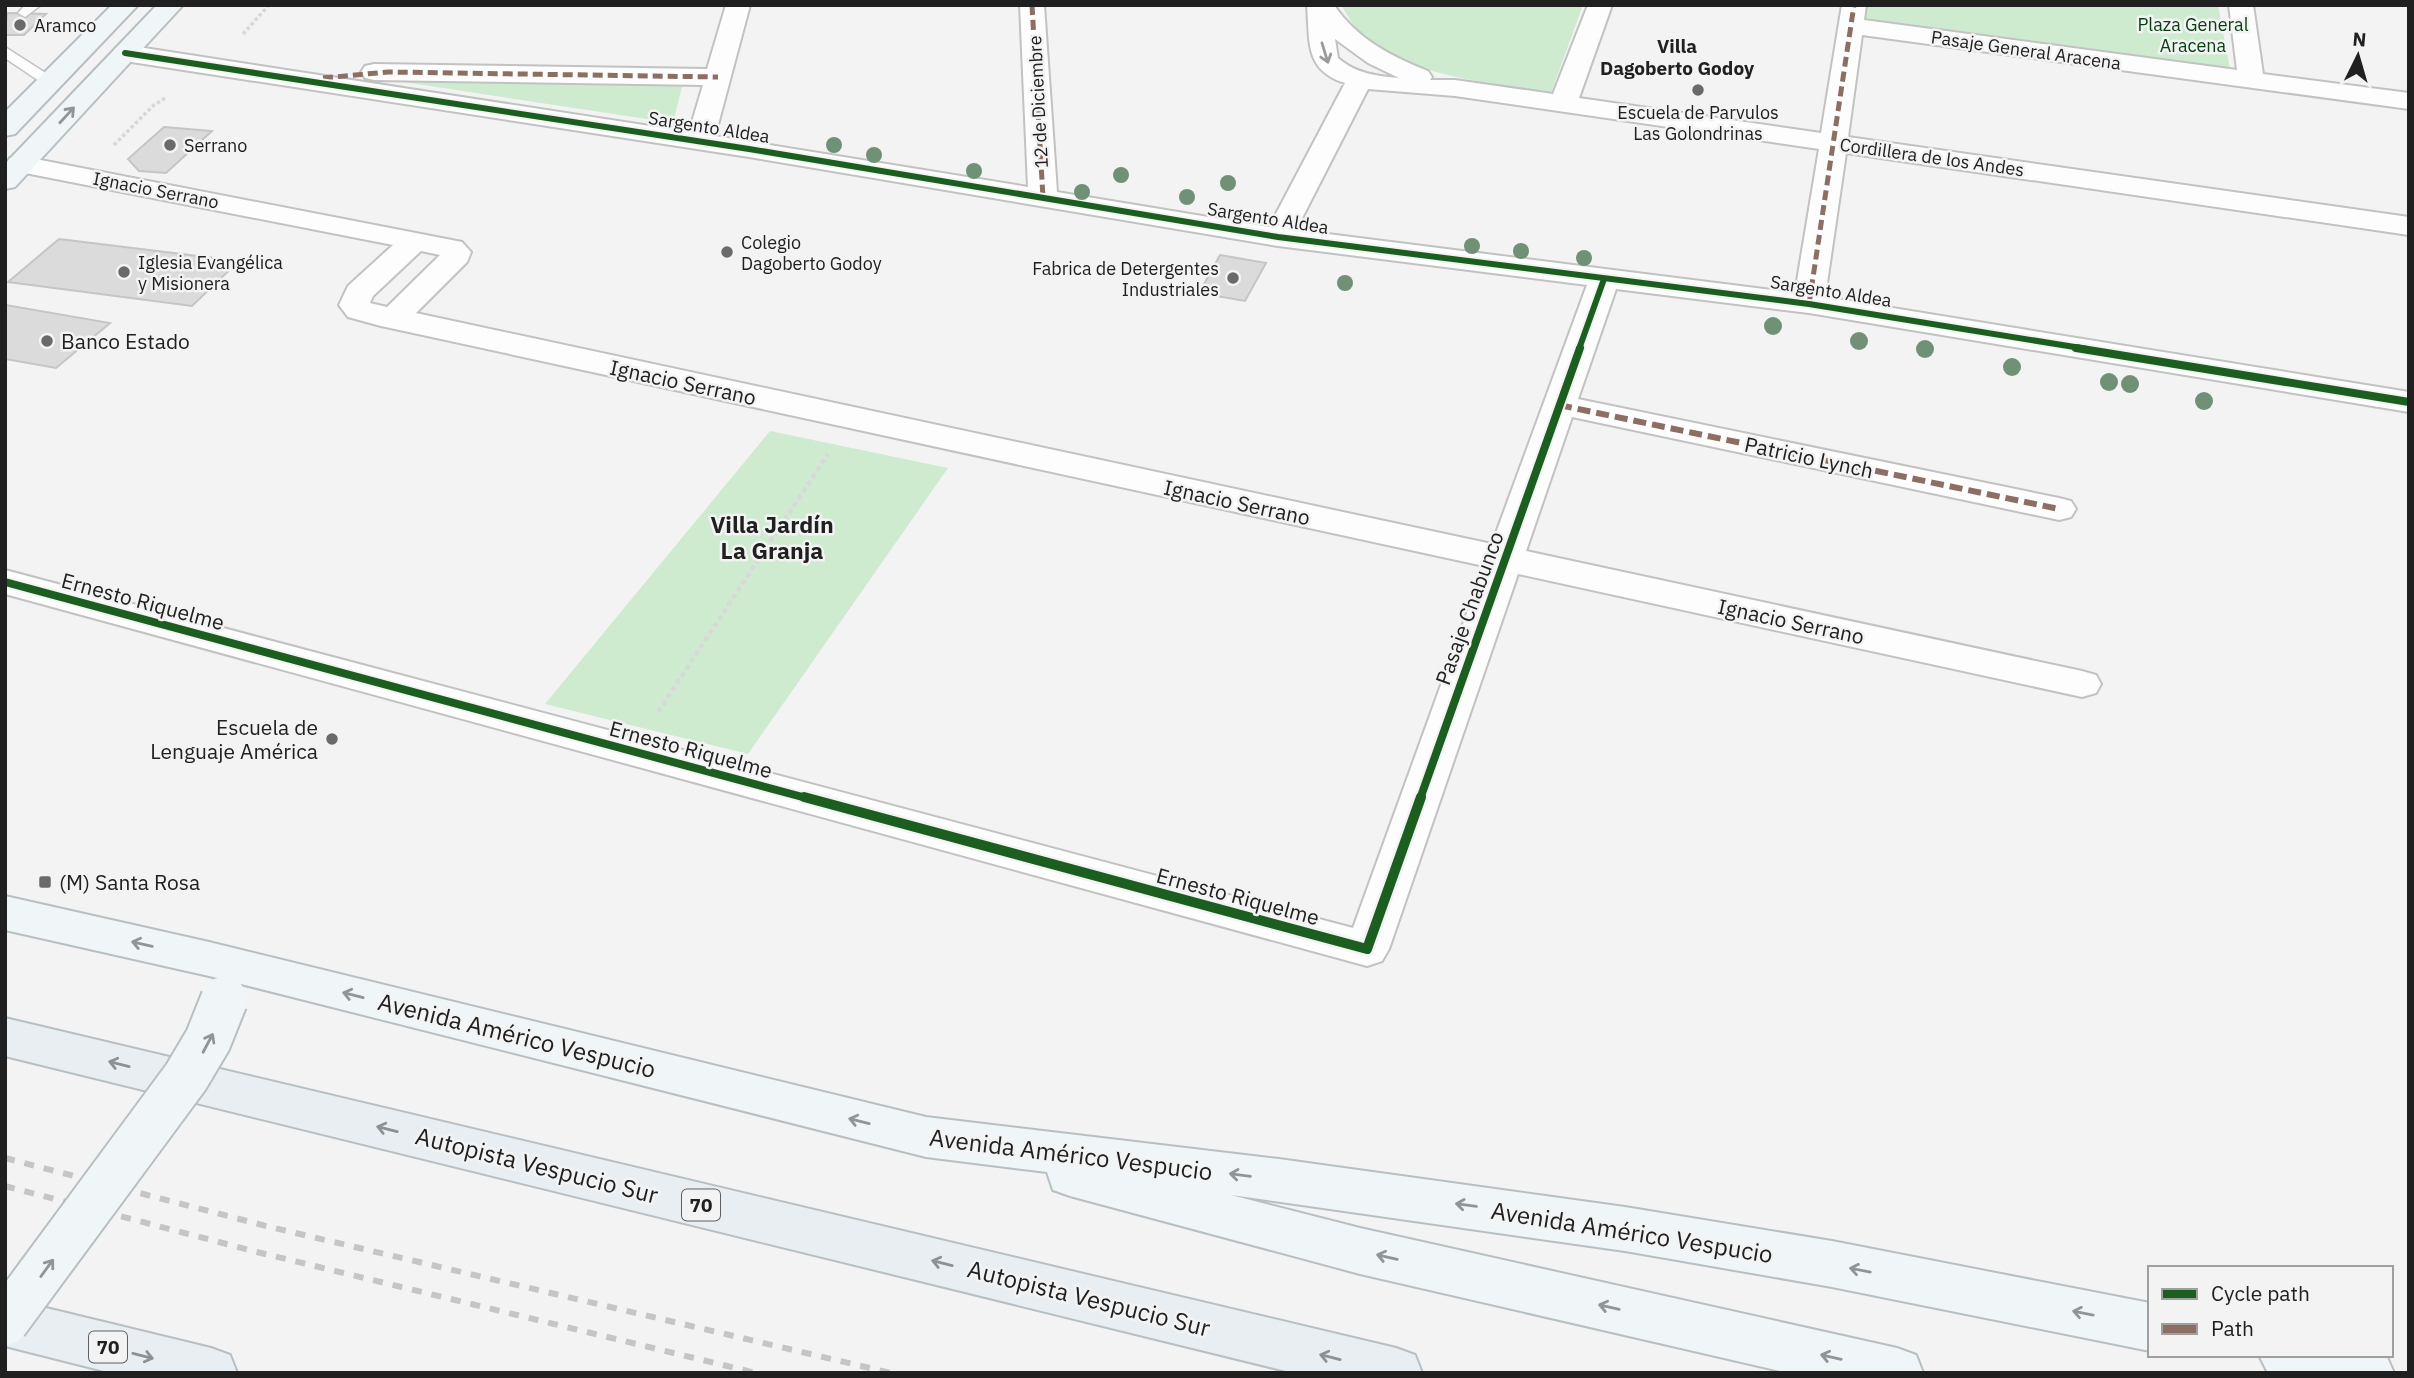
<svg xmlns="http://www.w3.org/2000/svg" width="2414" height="1378" font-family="'IBM Plex Sans',sans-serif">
<rect width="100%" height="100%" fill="#f3f3f4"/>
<path fill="#ceebcf" d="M1341 5H1583L1551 93C1495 84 1399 75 1359 32 1352 24 1347 14 1341 5Z
M1867 5H2218L2230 69 1865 22Z
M384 79 683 83 673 123Z
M770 431 948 468 748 754 545 704Z"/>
<path fill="#dbdbdc" stroke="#c5c5c6" stroke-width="2" d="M7 13 46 14 24 35H5Z
M164 127 212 131 166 173 139 171 128 159Z
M59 239 239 261 192 306 8 282Z
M1220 255 1266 263 1245 301 1199 293Z
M5 306 6 305 110 323 56 368 5 359Z"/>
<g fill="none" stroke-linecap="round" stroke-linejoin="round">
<g stroke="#c2c2c2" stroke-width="3">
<path id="lane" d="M25 5H41L25 17 18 13Z
M5 47 55 79 58 82 55 85H45L5 58Z"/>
</g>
<g stroke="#c2c2c2" stroke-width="4">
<path id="street" d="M726 5H750L715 136 1028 187 1020 5H1044L1057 192 1269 227 1345 83C1304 70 1310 41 1307 5H1334C1357 39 1392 57 1428 71L1432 77 1430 80H1455L1553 94 1588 5H1612L1579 98 1821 133 1842 5H1866L1864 20 2237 70 2229 5H2253L2263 74 2409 93V109L1862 35 1848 137 2409 217V235L1846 153 1825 297 2409 392V412L1809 313 1616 289 1578 399 2059 498 2071 501 2076 509 2071 517 2059 520 1572 417 1526 551 2082 671 2096 675 2101 684 2096 693 2082 697 1518 574 1389 949 1382 961 1367 966 5 594V570L1353 928 1484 566 381 326 348 317 339 305 348 286 393 245 20 172 10 170 6 164 10 158 20 156 462 242 471 252 467 262 416 313 1492 544 1587 285 1278 246 749 157 125 61 116 58 112 53 116 48 125 45 689 132 703 85 374 80 365 78 361 72 365 66 374 64 707 69ZM1335 39 1368 63 1399 78C1376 76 1355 73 1338 58ZM1368 89 1455 96 1819 149 1795 293 1296 230ZM421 251 440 255 387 307 370 303 373 296Z"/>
</g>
<g stroke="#b8bfc2" stroke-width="4">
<path id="primary" d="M112 5H138L15 134 5 136V112Z
M157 5H183L15 187 5 189V164Z
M5 896 209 942 926 1117 1279 1159 1625 1207 1832 1241 2150 1303V1351L1832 1287 1625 1251 1231 1195 1360 1228 1897 1348 1916 1355 1923 1373H1789L1360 1274 1070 1196 1053 1190 1047 1172 926 1157 209 976 5 930Z
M2259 1355H2386L2394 1373H2268Z"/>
</g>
<g stroke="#b8bfc2" stroke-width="4">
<path id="highway" d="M5 1018 1396 1348 1415 1355 1422 1373H1294L5 1056Z
M5 1298 211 1348 230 1355 237 1373H112L5 1346Z"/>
</g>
<path stroke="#d8d8d8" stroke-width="3.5" stroke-dasharray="3.5 2.5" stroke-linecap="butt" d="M243 34 269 5
M114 145 154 105 167 97"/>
<path stroke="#d8d8d8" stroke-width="4.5" stroke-dasharray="5 3.5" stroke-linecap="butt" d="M658 712 828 454"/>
<use href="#lane" fill="#fdfdfd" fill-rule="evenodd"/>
<use href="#street" fill="#fdfdfd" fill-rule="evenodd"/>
<use href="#primary" fill="#f0f5f7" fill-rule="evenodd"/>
<use href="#highway" fill="#e8eef1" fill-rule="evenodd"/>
<path stroke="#c5c5c5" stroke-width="6" stroke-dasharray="10 10" stroke-linecap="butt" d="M5 1158 270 1227 891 1373
M5 1186 257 1252 756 1373"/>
<g stroke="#b8bfc2" stroke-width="50" stroke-linecap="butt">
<path id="primary-bridge" d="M5 1322 186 1077 208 1040 224 1000"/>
</g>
<use href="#primary-bridge" stroke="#f0f5f7" stroke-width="46"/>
<path stroke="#8d6e63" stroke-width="5" stroke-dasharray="10 5" stroke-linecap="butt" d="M1032 5 1043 198
M323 78 388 72 718 77
M1809 304 1854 5"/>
<path stroke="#8d6e63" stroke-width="6" stroke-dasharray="13 6" stroke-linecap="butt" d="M1559 405 2059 509"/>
<g stroke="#f3f3f4" stroke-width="10">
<path id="cycleway-far2" d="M125 53 749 149 1278 237 1809 304 2087 349
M1579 349 1604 279"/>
</g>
<g stroke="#f3f3f4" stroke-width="12">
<path id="cycleway-far1" d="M2076 348 2409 402
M5 582 810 799
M1420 799 1580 348"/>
</g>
<g stroke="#f3f3f4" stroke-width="15">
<path id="cycleway" d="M804 797 1367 949 1421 797"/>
</g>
<use href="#cycleway-far2" stroke="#1b5e20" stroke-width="6"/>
<use href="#cycleway-far1" stroke="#1b5e20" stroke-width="8"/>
<use href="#cycleway" stroke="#1b5e20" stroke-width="10"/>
</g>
<g fill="#709176">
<circle cx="834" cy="145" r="8"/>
<circle cx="874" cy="155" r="8"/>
<circle cx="974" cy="171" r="8"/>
<circle cx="1121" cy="175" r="8"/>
<circle cx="1228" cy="183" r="8"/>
<circle cx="1082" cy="192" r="8"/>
<circle cx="1187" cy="197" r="8"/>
<circle cx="1472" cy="246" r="8"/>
<circle cx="1521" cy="251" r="8"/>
<circle cx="1584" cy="258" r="8"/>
<circle cx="1345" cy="283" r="8"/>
<circle cx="1773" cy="326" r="9"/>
<circle cx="1859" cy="341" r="9"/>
<circle cx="1925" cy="349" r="9"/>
<circle cx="2012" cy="367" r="9"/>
<circle cx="2109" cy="382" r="9"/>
<circle cx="2130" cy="384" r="9"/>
<circle cx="2204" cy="401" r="9"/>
</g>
<defs><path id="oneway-shaft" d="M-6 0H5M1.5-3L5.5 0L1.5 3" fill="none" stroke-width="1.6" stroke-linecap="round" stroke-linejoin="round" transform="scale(1.75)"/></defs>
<use stroke="#9a9a9a" href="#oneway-shaft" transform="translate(1325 53) rotate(73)"/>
<g stroke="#929596">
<use href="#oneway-shaft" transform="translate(67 115) rotate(-47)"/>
<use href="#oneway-shaft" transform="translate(142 944) rotate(-167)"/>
<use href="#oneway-shaft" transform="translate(353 995) rotate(-166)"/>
<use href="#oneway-shaft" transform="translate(208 1043) rotate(-62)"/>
<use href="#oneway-shaft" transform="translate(859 1121) rotate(-166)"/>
<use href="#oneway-shaft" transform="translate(1240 1175) rotate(-173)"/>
<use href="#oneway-shaft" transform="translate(1466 1205) rotate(-172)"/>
<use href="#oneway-shaft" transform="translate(1387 1257) rotate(-167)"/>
<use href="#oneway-shaft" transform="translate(47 1268) rotate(-54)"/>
<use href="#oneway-shaft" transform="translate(1860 1270) rotate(-169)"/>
<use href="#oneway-shaft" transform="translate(1609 1307) rotate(-167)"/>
<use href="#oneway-shaft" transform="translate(2083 1313) rotate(-169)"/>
<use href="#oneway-shaft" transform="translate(1831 1357) rotate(-167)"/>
</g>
<g stroke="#8e9193">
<use href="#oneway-shaft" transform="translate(119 1064) rotate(-166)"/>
<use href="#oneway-shaft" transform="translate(387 1129) rotate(-166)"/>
<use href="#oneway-shaft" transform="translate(942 1263) rotate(-166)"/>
<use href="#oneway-shaft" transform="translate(143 1356) rotate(14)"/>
<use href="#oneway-shaft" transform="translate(1330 1357) rotate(-166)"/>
</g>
<g fill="#6a6a6a" stroke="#f3f3f4" stroke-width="2.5">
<circle cx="20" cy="25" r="7"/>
<circle cx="1698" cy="90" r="7"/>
<circle cx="170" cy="145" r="7"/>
<circle cx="727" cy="252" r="7"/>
<circle cx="124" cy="272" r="7"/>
<circle cx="1233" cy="278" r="7"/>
<circle cx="47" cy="341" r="7"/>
<circle cx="332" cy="739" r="7"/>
<rect x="38" y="875" width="14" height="14" rx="3.5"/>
</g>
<g text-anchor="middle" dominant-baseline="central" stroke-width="5" stroke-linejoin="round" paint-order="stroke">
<g font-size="18" fill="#04410f" stroke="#f3f3f4">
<text x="2193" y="24">Plaza General<tspan x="2193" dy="21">Aracena</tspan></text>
</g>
<g font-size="18" fill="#202020" stroke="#f3f3f4" text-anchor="start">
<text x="34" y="25">Aramco</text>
<text x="1698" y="112" text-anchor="middle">Escuela de Parvulos<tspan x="1698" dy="21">Las Golondrinas</tspan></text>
<text x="184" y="145">Serrano</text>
<text x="741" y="242">Colegio<tspan x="741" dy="21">Dagoberto Godoy</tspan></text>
<text x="138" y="262">Iglesia Evangélica<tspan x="138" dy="21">y Misionera</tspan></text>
<text x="1219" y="268" text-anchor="end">Fabrica de Detergentes<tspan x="1219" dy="21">Industriales</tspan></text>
</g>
<g font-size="18" fill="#202020" stroke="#f3f3f4">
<text transform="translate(2026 50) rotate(8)">Pasaje General Aracena</text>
<text transform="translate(1038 102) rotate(-93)">12 de Diciembre</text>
<text transform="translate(709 127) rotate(9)">Sargento Aldea</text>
<text transform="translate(1932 157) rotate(8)">Cordillera de los Andes</text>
<text transform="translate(156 190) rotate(11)">Ignacio Serrano</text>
<text transform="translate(1268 218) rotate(9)">Sargento Aldea</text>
<text transform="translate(1831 291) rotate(9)">Sargento Aldea</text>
</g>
<g font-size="19" font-weight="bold" fill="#202020" stroke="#f3f3f4">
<text x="1677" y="46">Villa<tspan x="1677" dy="22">Dagoberto Godoy</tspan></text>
</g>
<g fill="#f3f3f4" stroke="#5f5f60" stroke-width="2">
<rect x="682" y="1189.5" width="38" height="31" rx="5"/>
<rect x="89" y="1331.5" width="38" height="31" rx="5"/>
</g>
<g font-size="19" font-weight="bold" fill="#202020">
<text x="701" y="1205">70</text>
<text x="108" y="1347">70</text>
</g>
<g font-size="21" fill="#202020" stroke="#f3f3f4" text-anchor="start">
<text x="61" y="341">Banco Estado</text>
<text x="318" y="727" text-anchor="end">Escuela de<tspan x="318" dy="24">Lenguaje América</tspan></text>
<text x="59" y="882">(M) Santa Rosa</text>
</g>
<g font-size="21" fill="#202020" stroke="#f3f3f4">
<text transform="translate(683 382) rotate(12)">Ignacio Serrano</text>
<text transform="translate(1809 457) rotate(12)">Patricio Lynch</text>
<text transform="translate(1237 502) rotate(12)">Ignacio Serrano</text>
<text transform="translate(143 601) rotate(15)">Ernesto Riquelme</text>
<text transform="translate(1469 608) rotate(-70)">Pasaje Chabunco</text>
<text transform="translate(1791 621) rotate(12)">Ignacio Serrano</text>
<text transform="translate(691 749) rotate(15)">Ernesto Riquelme</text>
<text transform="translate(1238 896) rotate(15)">Ernesto Riquelme</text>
</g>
<g font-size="23" font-weight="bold" fill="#202020" stroke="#f3f3f4">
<text x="772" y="524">Villa Jardín<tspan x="772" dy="26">La Granja</tspan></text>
</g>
<g font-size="24" fill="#202020" stroke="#f3f3f4">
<text transform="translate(517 1035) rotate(14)">Avenida Américo Vespucio</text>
<text transform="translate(1071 1154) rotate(7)">Avenida Américo Vespucio</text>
<text transform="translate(537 1165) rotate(14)">Autopista Vespucio Sur</text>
<text transform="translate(1632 1232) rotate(9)">Avenida Américo Vespucio</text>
<text transform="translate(1089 1298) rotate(14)">Autopista Vespucio Sur</text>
</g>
</g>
<rect width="2414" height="1378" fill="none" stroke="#202020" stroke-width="14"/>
<rect x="2148" y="1266" width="245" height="91" fill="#f3f3f4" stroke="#9f9f9f" stroke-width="2"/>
<rect x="2162" y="1289" width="35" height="10" fill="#1b5e20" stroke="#9f9f9f" stroke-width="2"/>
<text x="2211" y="1301" font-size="21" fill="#202020">Cycle path</text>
<rect x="2162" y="1324" width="35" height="10" fill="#8d6e63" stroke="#9f9f9f" stroke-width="2"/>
<text x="2211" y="1336" font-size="21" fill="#202020">Path</text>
<g transform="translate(2358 56) rotate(5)" stroke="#f3f3f4" stroke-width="5" paint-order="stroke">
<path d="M0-5L12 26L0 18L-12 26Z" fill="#202020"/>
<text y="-10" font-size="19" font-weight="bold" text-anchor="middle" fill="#202020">N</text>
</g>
</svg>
